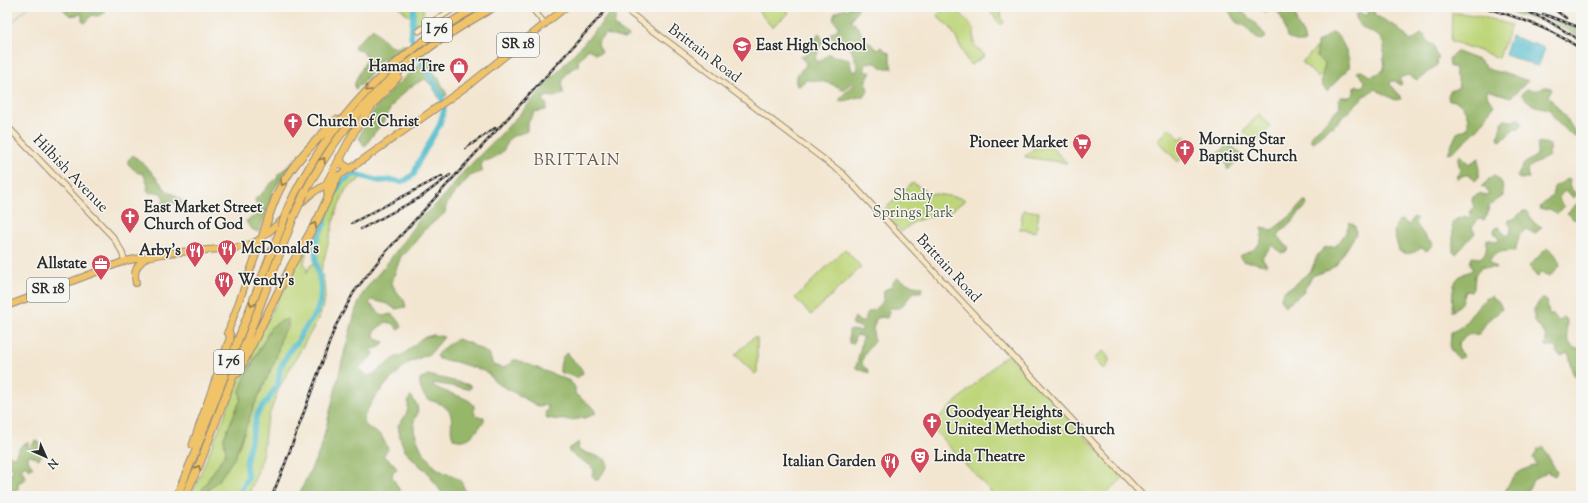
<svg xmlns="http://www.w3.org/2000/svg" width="1588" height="503" font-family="'Sorts Mill Goudy',serif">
<rect width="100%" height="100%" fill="#f6f6f2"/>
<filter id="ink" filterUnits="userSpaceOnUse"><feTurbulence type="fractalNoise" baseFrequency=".025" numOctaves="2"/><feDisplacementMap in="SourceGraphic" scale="8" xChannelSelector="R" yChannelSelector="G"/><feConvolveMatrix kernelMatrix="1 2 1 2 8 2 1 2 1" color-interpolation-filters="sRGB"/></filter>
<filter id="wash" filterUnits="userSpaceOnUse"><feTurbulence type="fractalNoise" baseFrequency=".012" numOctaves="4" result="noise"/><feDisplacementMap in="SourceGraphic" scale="16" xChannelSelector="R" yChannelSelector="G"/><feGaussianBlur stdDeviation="0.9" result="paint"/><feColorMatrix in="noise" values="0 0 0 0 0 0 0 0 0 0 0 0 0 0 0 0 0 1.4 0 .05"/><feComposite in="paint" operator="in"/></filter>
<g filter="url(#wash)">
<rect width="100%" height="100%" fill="#f3e6d1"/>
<path fill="#bed579" stroke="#748052" d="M399 7H424C422 14 424 20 420 26Z
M755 7H785L789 13 772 27Z
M945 7H954L969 22 974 30V44L985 56 971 65 969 64 955 36 950 27 941 20 937 15Z
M986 7H1002L1001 16 1004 23 1001 25Z
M1452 13C1472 13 1491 19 1511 25L1499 58 1451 41Z
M1324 40 1338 60 1318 78 1302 62Z
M1259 114 1271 127 1255 142 1243 131Z
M1170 128 1180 139 1185 135 1195 146 1178 162 1158 140Z
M1044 140H1045L1067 163 1025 157V156Z
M355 174 359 175V180L346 189 336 212 321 271 324 282 325 298 320 316 279 388 266 424 263 451 259 468 248 496H206L210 488 219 480 235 457 253 408 275 361 282 334 288 327 281 321 271 328 251 364 240 391 241 399 224 438 226 452 198 496H191L252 350 306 244 307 250 304 263 307 269V273L310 266 316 262 315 243 324 224 327 210 333 196 344 181Z
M913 183 928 193 962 198 964 199V201L951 211 915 221 901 232 885 214 884 210 911 184Z
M1023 210 1039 212 1036 232 1020 229Z
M845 249 861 267 811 315 795 298Z
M754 337 757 338V372L755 374 735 355Z
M1103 351C1110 357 1112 363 1103 369L1094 359Z
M1009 355 1123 477V478L1104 496H995L931 427V425L1005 356Z"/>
<path fill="#96b669" stroke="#60704a" d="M61 7H104L105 13 97 16 92 15 85 23 82 21V14L70 16Z
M614 7 617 9 614 26 629 36 624 39 606 34 599 40 598 44 602 52 597 54 588 49 578 61 579 66C567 68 558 83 564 94L554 97 547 96 543 100 547 105 546 110 534 112 527 125V131C521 134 515 134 509 139 506 141 507 144 505 148 502 154 490 161 483 161L481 166 483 171 470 176 450 199 446 206 445 213 424 230 408 251 401 256 392 281 393 286 398 293 404 300 406 307 395 309 388 304 372 300 369 303 383 316 391 314 399 321 402 327 398 330 394 324 386 322 374 331V338L384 342 380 347 372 349 374 354 359 368 361 371 368 376 374 374 396 357 404 354 422 338 433 335 444 337 431 353 408 363 389 381 374 398 368 409 364 417 365 425 373 431 381 435 388 449 383 456 394 464 397 470 393 472 392 477 403 496H298L321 448 345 350 356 309 364 291 389 261 420 218 440 201 464 171 505 130 600 25Z
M849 7H859L851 20 859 29 864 38 877 49 881 47 890 54V61L892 68H883L874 62 866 63 864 72 871 71 866 81 868 92 863 96 839 102 841 97 854 84 852 82 844 90C832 83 820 80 806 80L799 86H797C793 77 799 72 806 65L805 61 799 56 807 55 810 50 808 48 811 41 819 33 823 41 815 59 819 62 829 54C836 58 841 56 849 59L852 71H858L856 61 851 49 833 40 830 36 831 33 838 29V25L833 19 835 13 844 8 847 10Z
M1226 7H1237L1258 26 1266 37 1261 40 1256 38 1244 25C1234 26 1232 13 1226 7Z
M1259 7H1292L1290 12H1295L1297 24 1303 34 1305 42H1298L1287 37C1283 27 1284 4 1265 12Z
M1495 7C1513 7 1523 10 1539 19L1537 21Z
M1373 8 1375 15 1395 26 1411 41 1421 34 1424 35 1429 43 1434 45 1437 56 1439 59 1436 60 1437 65 1418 80 1408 75 1399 78 1402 84 1399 85 1396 81H1391L1390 84 1398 93 1401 99 1395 100 1375 89C1362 96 1353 108 1342 118 1334 127 1321 132 1314 142L1311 141V135L1323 125 1340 106 1338 100 1341 97H1350L1354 94V87L1357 85 1360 87 1364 86 1365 81 1357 72 1361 71 1371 76C1383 72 1386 71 1384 59 1383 55 1385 50 1384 46 1382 33 1369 34 1361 26 1358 24 1357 19 1355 15L1360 13 1368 16V9Z
M1548 19 1561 22 1581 30V38Z
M373 28C380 36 386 44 396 48L402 44 406 46 394 56 388 57 380 61 362 84 355 89C352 81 365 67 367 57L361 50 354 48 355 45Z
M1333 32C1341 35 1351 59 1349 68L1327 91C1316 82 1324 74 1325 63L1317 58V43Z
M1457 52 1478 60 1490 70 1498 72H1503L1528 81 1511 97 1487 90V96L1494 105C1490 110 1488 115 1484 121 1476 133 1463 142 1452 152L1448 153 1457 133 1468 128C1469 116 1466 108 1456 101H1449L1448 96 1450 91 1458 88 1459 83 1456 76 1454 67H1450L1449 59 1454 53Z
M428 57 430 60 431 69 439 79 447 95 440 100 433 87 425 79C414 83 398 96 392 106 389 109 389 114 387 117 379 128 371 136 365 147L359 138C371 104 402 80 428 57Z
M1544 87H1548L1552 89 1548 96 1566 118 1578 136 1575 137C1564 129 1555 123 1550 110 1544 107 1538 107 1534 105 1531 104 1522 96 1521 94L1527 89C1533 90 1540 92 1544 87Z
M1518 118 1521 122 1522 125 1519 128H1514L1506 137 1500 141 1498 137 1502 122 1504 119C1510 122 1513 122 1518 118Z
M1229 143 1242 155 1228 170 1225 162 1217 154Z
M1545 143 1550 145 1549 156 1529 167 1527 172 1529 178 1520 179 1517 177 1524 164 1537 155 1538 144Z
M133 155 148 168 168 192 175 195 182 200 181 206 170 202 162 204 164 199 161 193 156 192 150 193 147 190 148 185 143 173H138L128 164V160Z
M1460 155H1461L1469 164 1479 158V177L1475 181C1470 173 1465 173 1458 179L1457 178 1460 169 1458 160Z
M292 163 273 191 260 230 258 232 250 228 246 221 259 214 255 199C258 196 261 195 263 192 268 187 271 182 278 178L277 175Z
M1493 175C1503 180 1503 186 1503 196L1489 206 1487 215 1484 220 1478 219 1472 228 1475 233 1456 254 1453 252V234L1452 223 1456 219 1470 217 1471 211 1474 207 1472 201 1473 197 1481 193 1485 196 1489 194 1484 186 1481 187Z
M1568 179 1570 180 1569 186 1577 195 1573 198 1568 192 1565 191C1557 197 1558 200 1564 207L1557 214 1550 209 1541 210 1540 207 1552 196 1554 187Z
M1581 200V214L1574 220 1567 213Z
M1304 201H1306L1307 205 1289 225 1283 229 1278 236 1289 249 1286 252 1281 253 1273 245 1262 257 1267 265C1260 265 1253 261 1244 262L1239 257C1243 253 1247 254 1251 251 1261 245 1263 238 1262 227H1263L1271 231 1292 215Z
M1523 211H1527L1534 223 1542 227 1535 234 1526 229 1520 234 1515 251C1506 250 1494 252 1489 261L1496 268 1482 267 1475 275 1474 286 1471 292 1466 291 1462 303 1452 312C1453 302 1451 283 1459 277 1463 273 1469 273 1473 269L1470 263 1472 257 1480 258 1486 252 1487 239 1498 242 1499 239 1494 232 1495 228 1498 227 1507 236 1511 232V227L1508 222V220L1514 219Z
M1414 217 1417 219 1415 223 1428 240 1433 244 1427 251 1421 248C1414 253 1407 256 1399 251L1394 232 1397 221 1402 220 1409 225Z
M1350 222 1355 226 1356 234 1337 264 1329 270 1312 276 1303 292 1285 306 1282 302 1281 297 1284 291 1291 287 1311 271 1318 254 1324 248 1336 246 1345 234Z
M1547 248C1554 251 1559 259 1560 266L1550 276 1541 273 1537 277 1529 266Z
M897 278 913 286 923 287 921 292H914L900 308H890L887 318 881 317 876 319 873 329 874 341C868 350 862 354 862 365L868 370 869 373 856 368 863 337 858 335 855 337 853 344 849 343V330L862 331V328L852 324 855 317 860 322 864 321 868 312 874 310 883 301 884 290 891 287 894 281Z
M1491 296 1499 302 1502 309 1486 323 1479 334 1466 335 1458 344 1459 351 1464 356 1459 359 1450 349 1451 332C1470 327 1473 303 1491 296Z
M1542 298 1547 301 1549 315H1553L1559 321 1563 317 1567 320C1566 331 1566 339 1573 348L1581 349 1580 380C1568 372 1573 365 1568 353L1561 356 1556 352 1557 348 1551 346 1548 347 1545 345 1546 340 1545 334 1534 321V309Z
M288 319V327L282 334 275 361 253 408 235 457 219 480 210 488 206 496H198L226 452 224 438 241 399 240 391 243 382 271 327 281 321Z
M458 339 471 344 489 354 493 365 503 368 510 364 513 360H517L570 381 575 387V394L595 409V414C580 421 564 421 547 418L545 413 548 409 547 405 538 406 495 382 488 373 481 370 456 362 439 359 437 355C442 349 450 342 458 339Z
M567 353C571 361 581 364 583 373L577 378 560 372C560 365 561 356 567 353Z
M428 375 470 385 471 388 469 389 434 383 433 385C441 393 470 396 474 406 474 406 474 412 474 413L479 417H484V421C476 432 469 444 454 439 447 428 457 417 446 408 441 403 435 402 429 400 423 397 418 385 420 379Z
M411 396 417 405 418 413 414 420V431L421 449 435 467 443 472 452 475 461 481 466 493 465 496H444L426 470 421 467 405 451 400 438 398 425C402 421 405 417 407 412 409 406 407 400 411 396Z
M35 440 40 443 38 448 43 452 42 455 39 459 33 457 32 455H29L28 460 33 467 28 469 26 465 21 468 26 479 18 483V489L15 492 7 485V474H11L13 472 7 462V455L15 457C18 449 20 445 28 442V448H31Z
M579 442 578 450 605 459 608 465 598 480H595L592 475 594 470 591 466 569 452V449Z
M1543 447 1557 472 1555 476 1547 472 1533 480 1526 496H1503C1512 476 1516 471 1537 465L1533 458 1538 449Z"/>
<path fill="#51bccc" stroke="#3e747c" d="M1511 36 1545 48 1539 65 1537 66 1505 55Z"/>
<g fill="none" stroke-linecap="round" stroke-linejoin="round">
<path stroke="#51bccc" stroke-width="1" d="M7 28 27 7"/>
<path stroke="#51bccc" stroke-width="5.5" d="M238 496 248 477 246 467 247 458 257 414 270 397 278 384 280 368 292 347 297 343 301 334 316 313 320 301 321 287 316 262 315 243 324 224 327 210 333 196 342 181 355 174 379 181 394 180 400 182 406 180 414 174 418 163 439 126 444 110 441 94 423 65 411 37 414 7"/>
</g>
</g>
<g filter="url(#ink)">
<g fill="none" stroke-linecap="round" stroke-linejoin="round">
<g stroke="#8f887e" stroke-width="7">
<path id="secondary" d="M531 7 545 24
M622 7 842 173 1143 496
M419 31 456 7
M7 126 113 237 121 250 125 261"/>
</g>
<g stroke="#8f887e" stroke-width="8">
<path id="primary" d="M136 283C133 270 137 265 147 257
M7 306 125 261 167 253 234 248 252 244 262 238 311 194 354 166 470 84 566 7
M228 332 262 238"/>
</g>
<g stroke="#8f887e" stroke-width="9">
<path id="highway" d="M340 157 342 164 350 169
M304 194C350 106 408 54 494 7
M328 194 327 183 355 130 374 103 398 77
M288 208C328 121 393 53 477 7
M262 238C268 218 275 195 286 178 299 156 319 138 336 120
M238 373 291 266 318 219 338 176
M193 445 230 339V335L228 332
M177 496 194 455 281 228
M185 496 200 463 294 216"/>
</g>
<use href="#secondary" stroke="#f9e7c3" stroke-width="5"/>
<use href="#primary" stroke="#f1c369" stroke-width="6"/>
<use href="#highway" stroke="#f1c369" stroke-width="7"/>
<g stroke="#2b2b2b" stroke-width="2.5">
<path id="rail" d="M1481 7C1517 16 1550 28 1581 49
M1517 7 1545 19 1581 41
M1551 7 1566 18
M1543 14 1581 28
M466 148 495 128
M352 223 442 176
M361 229 421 197 450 175
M272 496 285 464 335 327 354 292 383 255 609 7"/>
</g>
<use href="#rail" stroke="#f6f6f2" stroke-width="1" stroke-dasharray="3" stroke-linecap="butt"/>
<g stroke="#8f887e" stroke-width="9" stroke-linecap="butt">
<path id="highway-bridge" d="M294 216 304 194
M281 228 288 208"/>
</g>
<use href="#highway-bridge" stroke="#f1c369" stroke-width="7"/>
</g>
<defs><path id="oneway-chevron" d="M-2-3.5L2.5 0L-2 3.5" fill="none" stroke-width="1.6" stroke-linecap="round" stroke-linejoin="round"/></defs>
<g stroke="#8e774a">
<use href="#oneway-chevron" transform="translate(368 89) rotate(134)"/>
<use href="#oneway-chevron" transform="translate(323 160) rotate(-57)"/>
<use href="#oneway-chevron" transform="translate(283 183) rotate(118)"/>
<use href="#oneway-chevron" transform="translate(314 225) rotate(-60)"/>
<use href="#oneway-chevron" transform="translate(252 304) rotate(111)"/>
<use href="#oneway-chevron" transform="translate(198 468) rotate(-68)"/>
</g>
</g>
<defs>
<g id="school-pin" transform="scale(1)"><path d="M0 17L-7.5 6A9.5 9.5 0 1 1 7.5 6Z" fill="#d1495b" stroke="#f6f6f2"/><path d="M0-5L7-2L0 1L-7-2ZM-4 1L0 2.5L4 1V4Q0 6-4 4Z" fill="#fff"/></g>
<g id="shop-pin" transform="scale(1)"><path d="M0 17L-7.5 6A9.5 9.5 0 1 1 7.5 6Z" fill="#d1495b" stroke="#f6f6f2"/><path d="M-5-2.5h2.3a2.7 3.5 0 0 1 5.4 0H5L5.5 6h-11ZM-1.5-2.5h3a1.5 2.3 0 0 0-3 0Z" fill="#fff"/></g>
<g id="church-pin" transform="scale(1)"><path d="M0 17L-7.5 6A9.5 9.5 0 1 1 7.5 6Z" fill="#d1495b" stroke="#f6f6f2"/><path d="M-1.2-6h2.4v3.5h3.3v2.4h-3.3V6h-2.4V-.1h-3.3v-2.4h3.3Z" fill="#fff"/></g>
<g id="supermarket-pin" transform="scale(1)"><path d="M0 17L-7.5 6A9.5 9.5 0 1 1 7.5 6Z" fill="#d1495b" stroke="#f6f6f2"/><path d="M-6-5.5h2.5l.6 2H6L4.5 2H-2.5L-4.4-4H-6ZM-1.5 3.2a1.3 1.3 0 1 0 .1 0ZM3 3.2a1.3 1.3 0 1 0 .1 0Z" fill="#fff"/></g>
<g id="restaurant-pin" transform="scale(1)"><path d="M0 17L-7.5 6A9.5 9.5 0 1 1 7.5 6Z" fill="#d1495b" stroke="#f6f6f2"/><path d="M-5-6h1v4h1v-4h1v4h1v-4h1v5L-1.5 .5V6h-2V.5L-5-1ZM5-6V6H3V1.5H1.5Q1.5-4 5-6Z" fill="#fff"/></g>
<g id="office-pin" transform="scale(1)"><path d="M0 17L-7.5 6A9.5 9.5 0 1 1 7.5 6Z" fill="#d1495b" stroke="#f6f6f2"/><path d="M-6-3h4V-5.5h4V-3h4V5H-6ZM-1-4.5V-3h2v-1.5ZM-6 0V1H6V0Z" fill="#fff"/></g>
<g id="theatre-pin" transform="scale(1)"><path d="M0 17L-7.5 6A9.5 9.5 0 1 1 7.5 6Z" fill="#d1495b" stroke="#f6f6f2"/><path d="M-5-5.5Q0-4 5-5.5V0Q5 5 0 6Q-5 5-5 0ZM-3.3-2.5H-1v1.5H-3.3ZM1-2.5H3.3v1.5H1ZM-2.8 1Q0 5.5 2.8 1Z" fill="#fff"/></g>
</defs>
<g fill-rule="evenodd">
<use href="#school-pin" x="742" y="46"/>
<use href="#shop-pin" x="459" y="67"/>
<use href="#church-pin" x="293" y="122"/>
<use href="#supermarket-pin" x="1082" y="143"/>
<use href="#church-pin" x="1185" y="149"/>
<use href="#church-pin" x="130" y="217"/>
<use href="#restaurant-pin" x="227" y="249"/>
<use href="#restaurant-pin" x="195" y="251"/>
<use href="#office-pin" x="101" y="264"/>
<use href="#restaurant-pin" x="224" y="281"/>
<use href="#church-pin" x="932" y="422"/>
<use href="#theatre-pin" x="920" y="457"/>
<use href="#restaurant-pin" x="890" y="462"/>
</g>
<g text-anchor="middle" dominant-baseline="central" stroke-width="3" stroke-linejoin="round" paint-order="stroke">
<g fill="#f6f6f2" stroke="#686867" stroke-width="1">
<rect x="422" y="18" width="30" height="24" rx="3"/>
<rect x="497" y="33" width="42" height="24" rx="3"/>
<rect x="27" y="278" width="42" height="24" rx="3"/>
<rect x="214" y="350" width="30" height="24" rx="3"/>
</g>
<g font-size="14" font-weight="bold" fill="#2b2b2b">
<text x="437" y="30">I 76</text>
<text x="518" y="45">SR 18</text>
<text x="48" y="290">SR 18</text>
<text x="229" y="362">I 76</text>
</g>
<g font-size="15" font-weight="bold" fill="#2b2b2b" stroke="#f6f6f2" text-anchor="start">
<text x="756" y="46">East High School</text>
<text x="445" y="67" text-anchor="end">Hamad Tire</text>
<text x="307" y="122">Church of Christ</text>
<text x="1199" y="140">Morning Star<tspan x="1199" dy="17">Baptist Church</tspan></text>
<text x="1068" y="143" text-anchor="end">Pioneer Market</text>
<text x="144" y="208">East Market Street<tspan x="144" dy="17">Church of God</tspan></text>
<text x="241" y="249">McDonald's</text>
<text x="181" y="251" text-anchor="end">Arby's</text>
<text x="87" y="264" text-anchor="end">Allstate</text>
<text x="238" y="281">Wendy's</text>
<text x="946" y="413">Goodyear Heights<tspan x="946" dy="17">United Methodist Church</tspan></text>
<text x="934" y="457">Linda Theatre</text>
<text x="876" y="462" text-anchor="end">Italian Garden</text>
</g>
<g font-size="15" fill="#2b2b2b" stroke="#f6f6f2">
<text transform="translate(704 54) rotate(37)">Brittain Road</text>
<text transform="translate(70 174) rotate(46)">Hilbish Avenue</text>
<text transform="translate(948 269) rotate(47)">Brittain Road</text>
</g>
<g font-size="15" fill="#50563e" stroke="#f6f6f2">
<text x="913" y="196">Shady<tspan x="913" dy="17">Springs Park</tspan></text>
</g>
<g font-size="16" letter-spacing="1" fill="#6f5b4d" stroke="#f6f6f2">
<text x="577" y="161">BRITTAIN</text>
</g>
</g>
<rect width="1588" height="503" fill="none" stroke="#f6f6f2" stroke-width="24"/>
<g transform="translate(46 457) rotate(135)" stroke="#f6f6f2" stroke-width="3" paint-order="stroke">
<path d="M0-3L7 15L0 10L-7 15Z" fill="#2b2b2b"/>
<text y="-6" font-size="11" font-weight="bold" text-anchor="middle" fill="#2b2b2b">N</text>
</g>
</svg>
